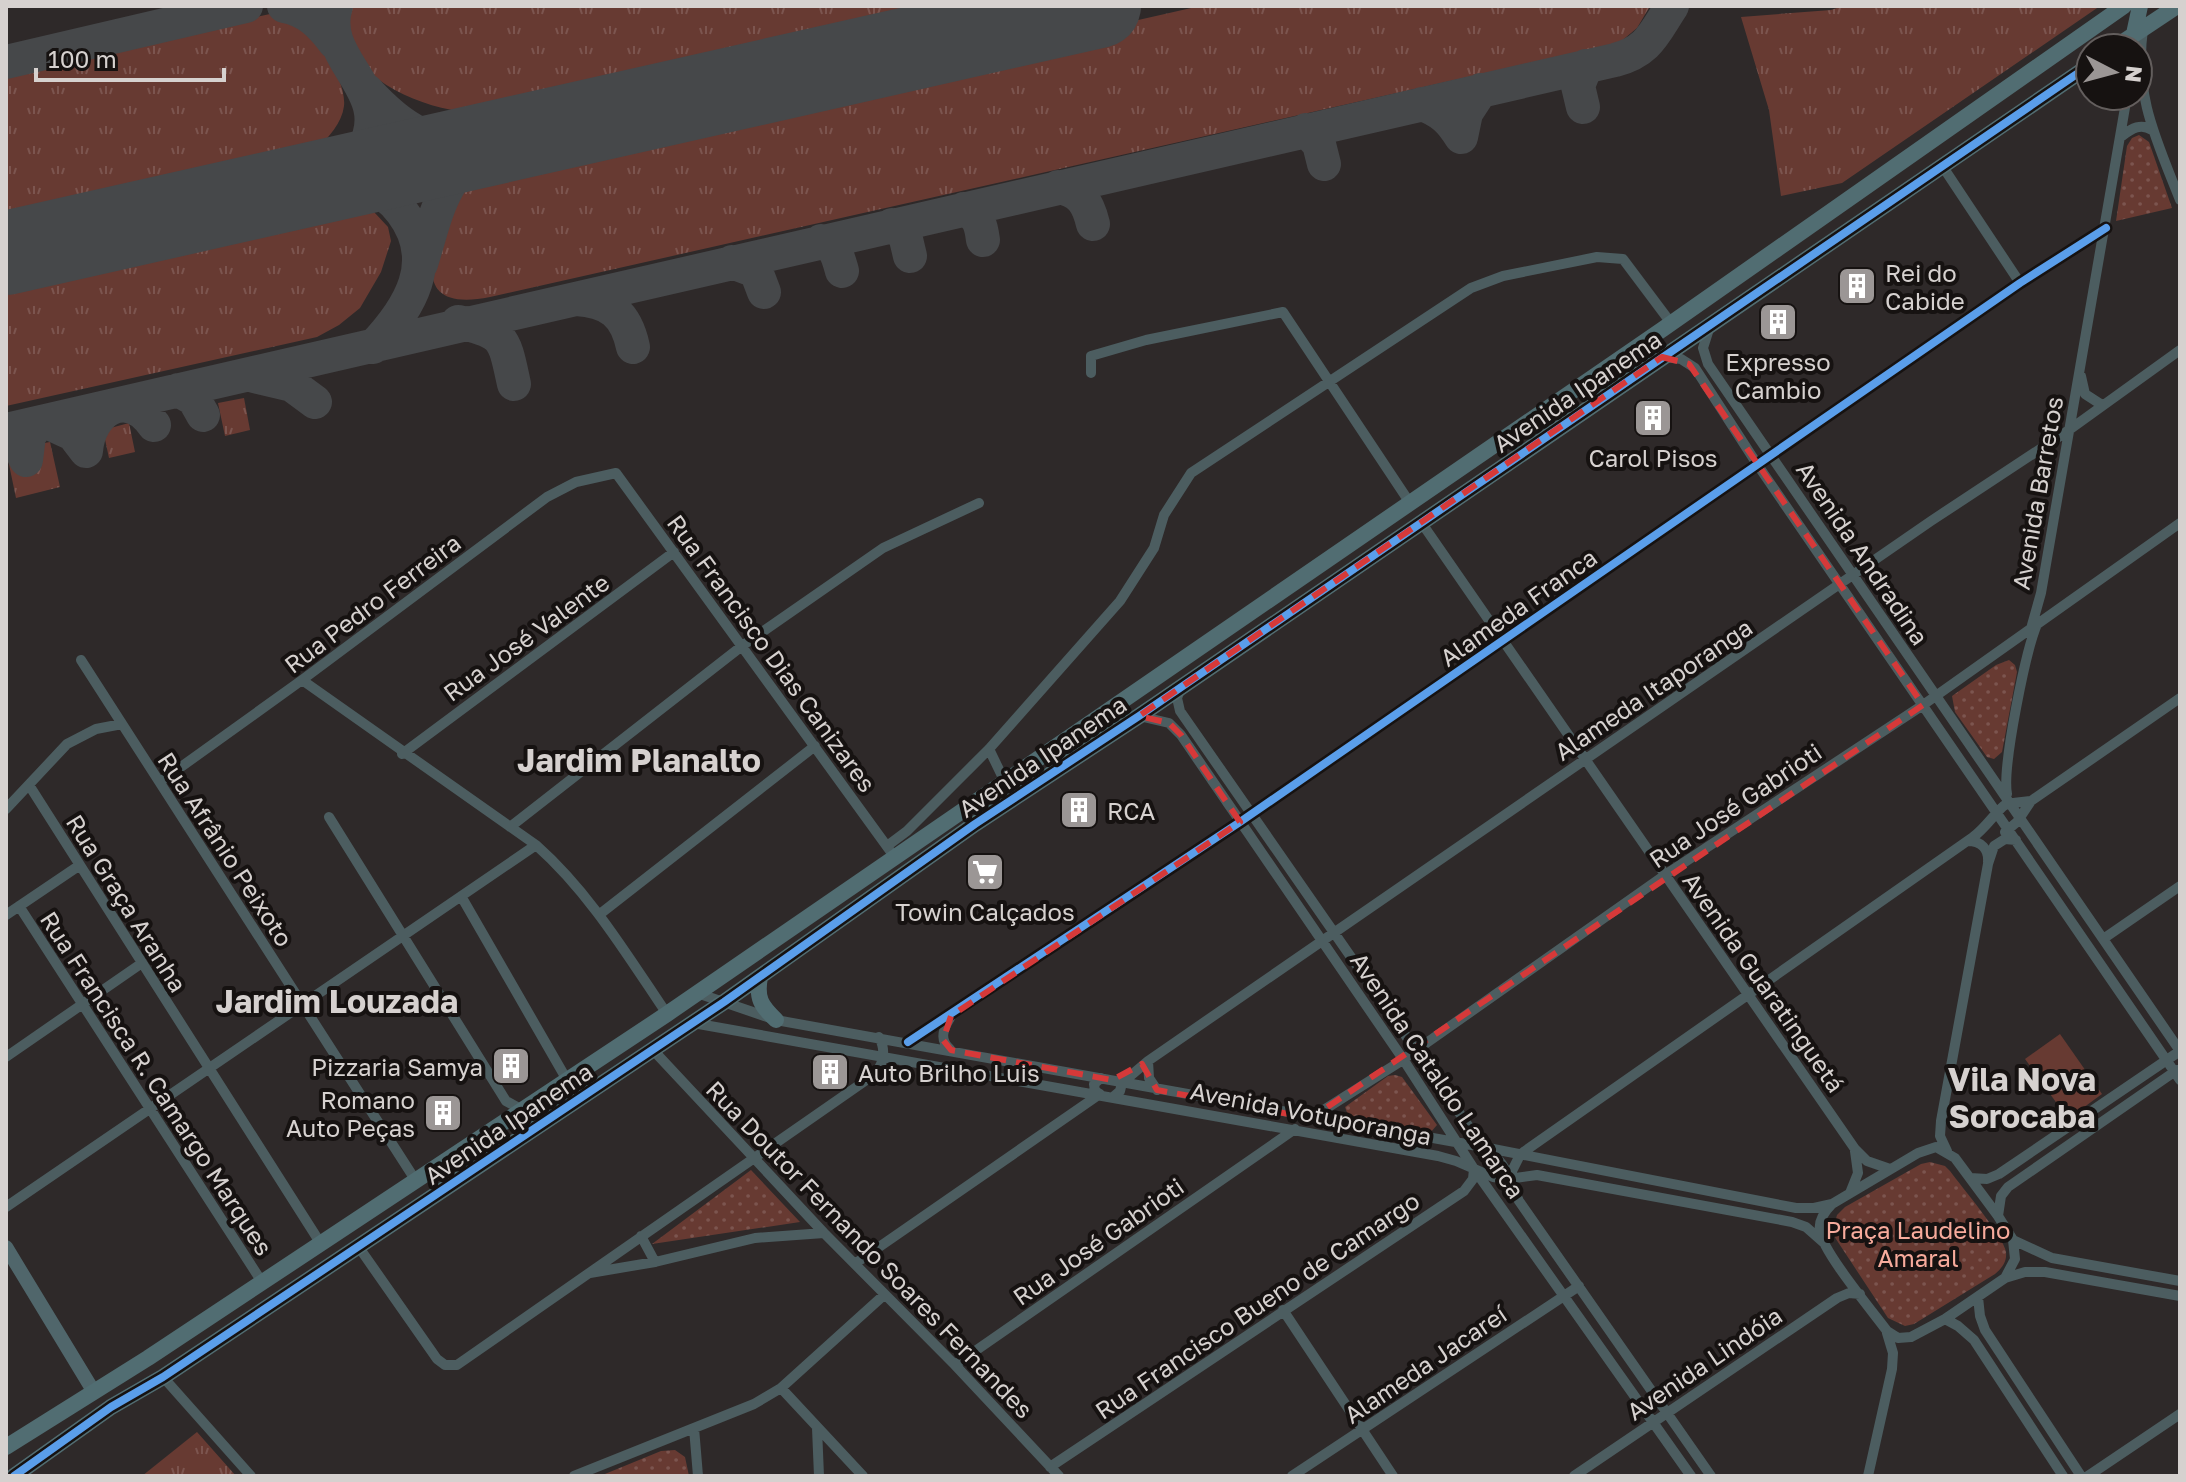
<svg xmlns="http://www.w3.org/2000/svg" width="2186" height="1482" font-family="'Golos Text',sans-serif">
<defs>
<pattern id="grass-tufts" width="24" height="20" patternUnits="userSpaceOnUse" patternTransform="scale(2)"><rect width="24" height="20" fill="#673a32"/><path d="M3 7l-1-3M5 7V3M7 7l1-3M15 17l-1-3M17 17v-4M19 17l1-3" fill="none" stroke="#7c554f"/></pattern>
<pattern id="park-dots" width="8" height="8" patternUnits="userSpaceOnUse" patternTransform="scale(2)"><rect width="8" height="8" fill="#673a32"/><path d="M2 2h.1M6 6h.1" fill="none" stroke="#7c554f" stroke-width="1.8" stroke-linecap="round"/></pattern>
</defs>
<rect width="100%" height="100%" fill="#2e2929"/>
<path fill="url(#grass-tufts)" d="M345 6H944L488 112C441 116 371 89 348 47 340 33 338 21 345 6Z
M1200 6H1650L1637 28 1619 43 490 297C429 309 423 279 440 228 444 214 447 199 456 187 465 175 481 171 494 166Z
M1843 6H2100L1842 183 1781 196 1769 110 1741 17 1831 10Z
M270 14C276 15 283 16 288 18 313 30 347 78 344 106 342 123 328 137 318 149L6 220V71Z
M334 201 354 202 374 212 388 227 391 241 381 272 360 308 339 325 317 337 6 406V276Z
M244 398 250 430 225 436 218 403Z
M129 423 135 452 109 458 103 430Z
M50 442 60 487 16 498 6 450Z
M197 1432 236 1476H142Z"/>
<path fill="url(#park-dots)" d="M2139 135 2149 142 2172 208 2116 221 2127 146 2132 138Z
M2009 660 2015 665 2017 672 2002 752 1994 759 1987 757 1955 712 1952 696 1996 665Z
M1395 1075 1402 1077 1437 1125 1430 1133 1349 1118 1345 1107 1388 1076Z
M1930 1162 1945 1166 1950 1171C1961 1186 2004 1237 2006 1252 2007 1262 2002 1268 1995 1274L1914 1324 1905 1326 1888 1318 1832 1233 1837 1215 1845 1207 1921 1164Z
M751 1170 800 1222 652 1244Z
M675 1450 685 1457 689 1476H600L661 1451Z"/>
<path fill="#673a32" d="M2060 1034 2102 1094 2068 1119 2025 1059Z"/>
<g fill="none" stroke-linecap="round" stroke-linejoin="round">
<path stroke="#46484a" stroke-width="34" d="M284 6C307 10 321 24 335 43
M336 6C318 61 397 90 363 150 358 158 351 169 343 173 330 181 310 183 295 188 318 184 340 180 362 184 378 187 393 200 402 212 439 261 410 308 373 347
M1059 15 1068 6
M6 62 246 6
M366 90C405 133 432 147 491 144 441 176 438 209 421 264
M1422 104C1441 111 1451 120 1461 137L1466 113 1481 90
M1583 107 1578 86 1586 66
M1306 130 1319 144 1324 164
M1058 187C1081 191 1088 203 1093 224
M964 209C979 215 981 225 983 240
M892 225 905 235 910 256
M821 241C836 245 838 257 842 271
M732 262 756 271 764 292
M576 299C610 301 626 314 633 347
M458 322C505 332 504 338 514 384
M254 376 292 385 315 402
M178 390 194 399 203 415
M47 422 73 434 86 451C89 411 126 386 154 425
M6 430 1615 60C1649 51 1654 33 1672 6
M6 437 19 446 26 460 29 436 38 423"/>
<path stroke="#46484a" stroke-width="84" d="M6 253 1099 6"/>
<path stroke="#4c5d60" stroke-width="10" d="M2143 29C2134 95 2156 139 2180 200
M2122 136C2132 128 2141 123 2152 130
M1943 167 2020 283
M1709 329 1703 348 1708 364 2180 1051
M1664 357 1681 359 1695 368 1757 464 2180 1080
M1091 373V356L1146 340 1283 312 1410 503
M2081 376 2085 394 2102 405
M1421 522 1855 1149 1867 1161 1890 1169
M2032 625 2041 593 2127 96
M81 660 416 1181
M302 680 536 845C590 893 627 955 667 1014
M1181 688 1177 698 1180 711 1483 1147C1509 1164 1506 1175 1519 1201L1711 1476
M1139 716 1169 723 1181 735 1403 1059 1474 1169 1691 1476
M989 749 1005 782
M402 754 674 552
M160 782 302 680 547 497 576 482 616 473 891 852
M29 785 321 1244
M2007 794C2002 767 2026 648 2038 622
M6 809 67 744 96 729 122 724
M329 817 506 1101 544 1122
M510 827 742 646 883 548 979 503
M2005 832 2017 822 2031 801 2180 698
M1968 841C1981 841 1989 849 1988 862
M887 846 907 831 989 749 1120 601 1154 548 1164 515 1191 473 1471 288 1503 276 1597 257 1623 259 1671 323
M461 896 567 1080
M19 906 262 1282
M600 914 815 746
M6 915 80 865
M2103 939 2180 886
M697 993 776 1020 1483 1147 1796 1208H1814L1832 1204
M950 1018C943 1029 939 1040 950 1049
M693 1023 1438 1156 1456 1161 1493 1177 1508 1179 1537 1175 1792 1222 1806 1227 1823 1242
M908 1042 1240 822 2020 283 2106 228
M653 1050 824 1233 955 1365 1059 1476
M6 1057 142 963
M1148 1061 1149 1078 1157 1090
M1113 1097 1120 1091 1122 1083 1148 1061 1931 521 2069 430 2180 350
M1311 1118 1398 1063 1665 875 1923 705 2180 523
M1936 1147 1955 1158 1998 1216 2013 1240 2015 1259 2005 1278 1945 1319 1911 1337 1898 1338 1887 1331C1873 1312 1822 1251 1820 1231 1818 1220 1825 1211 1832 1204L1918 1153Z
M1947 1151 1940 1136 1941 1121 1988 864 1994 846 2005 839 2016 840
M1970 1178 1987 1179 1999 1174 2180 1051
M1508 1179 1520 1155 1525 1151 1973 837C1984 830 1999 808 2005 805 2012 802 2023 802 2031 801
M1850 1193 1858 1173 1855 1151
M6 1207 536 845
M1998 1216 2001 1196 2008 1187 2177 1070
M641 1236 655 1262
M2013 1240 2052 1258 2180 1281
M358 1246 437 1359 445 1365H457L875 1074C884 1063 886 1050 879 1037
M856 1263 1100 1094 1095 1091 1094 1084 1101 1078
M590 1273 655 1262 755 1238 824 1233
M2005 1278 2025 1272H2045L2180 1296
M1978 1297 1980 1316 1985 1330 2081 1476
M1283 1310 1393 1476
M1945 1319 1958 1326 1974 1340 2063 1476
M955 1365 1295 1129
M163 1377 251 1476
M781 1388 863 1476
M694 1428 698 1476
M817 1428 819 1476
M1050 1467 1464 1191 1473 1179 1474 1169
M574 1476 754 1404 781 1388 884 1295
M1292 1476 1579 1286
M1574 1476 1837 1298 1849 1293 1860 1294
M1868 1476 1892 1369 1893 1353 1887 1333
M2088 1476 2180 1414"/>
<path stroke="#50666b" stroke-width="14" d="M6 1247 94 1392"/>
<path stroke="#516d72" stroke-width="16" d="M2134 34 2140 6
M2114 48 2177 6
M760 977C756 998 761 1006 776 1020
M6 1447 148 1358 667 1014 1663 329 2124 6
M14 1476 111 1407 163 1377 724 1002 975 824 1139 716 2090 65"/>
<g stroke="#161211" stroke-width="13">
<path id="cycleway" d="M908 1042 1240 822 2020 283 2106 228
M14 1476 111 1407 163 1377 724 1002 975 824 1139 716 2090 65"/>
</g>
<use href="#cycleway" stroke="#5a9eea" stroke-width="8"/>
</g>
<path fill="none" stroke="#d63939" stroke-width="6" stroke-dasharray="16 10" stroke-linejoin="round" d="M1662 357 1689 364 1923 705 1311 1118 1157 1090 1142 1064 1112 1080 951 1050 943 1040 951 1016 1240 822 1181 735 1169 723 1139 716Z"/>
<defs>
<g id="building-square" transform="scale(2)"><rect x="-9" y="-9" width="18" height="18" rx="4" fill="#9b9695" stroke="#161211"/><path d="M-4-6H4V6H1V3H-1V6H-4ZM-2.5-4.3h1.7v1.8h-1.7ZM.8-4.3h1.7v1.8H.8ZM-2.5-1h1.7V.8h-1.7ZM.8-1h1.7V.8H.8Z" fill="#fff"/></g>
<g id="supermarket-square" transform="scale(2)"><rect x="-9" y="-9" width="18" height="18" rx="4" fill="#9b9695" stroke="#161211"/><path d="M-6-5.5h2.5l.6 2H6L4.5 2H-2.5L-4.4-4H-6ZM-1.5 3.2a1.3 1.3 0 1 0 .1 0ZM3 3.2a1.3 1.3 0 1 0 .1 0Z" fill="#fff"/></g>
</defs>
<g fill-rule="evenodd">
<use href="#building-square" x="1857" y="286"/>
<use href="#building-square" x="1778" y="322"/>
<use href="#building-square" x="1653" y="418"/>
<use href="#building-square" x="1079" y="810"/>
<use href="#supermarket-square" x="985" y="872"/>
<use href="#building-square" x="511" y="1066"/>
<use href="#building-square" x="830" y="1072"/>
<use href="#building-square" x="443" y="1113"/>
</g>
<g text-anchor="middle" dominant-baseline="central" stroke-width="8" stroke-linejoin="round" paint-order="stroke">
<g font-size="24" fill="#d6d1cf" stroke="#161211" text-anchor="start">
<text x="1885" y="272">Rei do<tspan x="1885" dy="28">Cabide</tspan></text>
<text x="1778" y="361" text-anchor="middle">Expresso<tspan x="1778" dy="28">Cambio</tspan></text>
<text x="1653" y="457" text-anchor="middle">Carol Pisos</text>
<text x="1107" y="810">RCA</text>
<text x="985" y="911" text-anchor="middle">Towin Calçados</text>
<text x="483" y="1066" text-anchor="end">Pizzaria Samya</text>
<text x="858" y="1072">Auto Brilho Luis</text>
<text x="415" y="1099" text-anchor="end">Romano<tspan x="415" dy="28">Auto Peças</tspan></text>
</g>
<g font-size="24" fill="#d6d1cf" stroke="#161211">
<text transform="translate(1577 391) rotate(-34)">Avenida Ipanema</text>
<text transform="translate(2037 493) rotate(-80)">Avenida Barretos</text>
<text transform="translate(1863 553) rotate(56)">Avenida Andradina</text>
<text transform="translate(372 603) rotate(-37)">Rua Pedro Ferreira</text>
<text transform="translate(1518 607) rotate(-35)">Alameda Franca</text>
<text transform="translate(526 637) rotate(-36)">Rua José Valente</text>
<text transform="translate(772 653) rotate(54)">Rua Francisco Dias Canizares</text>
<text transform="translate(1653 689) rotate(-34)">Alameda Itaporanga</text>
<text transform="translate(1042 756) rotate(-34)">Avenida Ipanema</text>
<text transform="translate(1735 805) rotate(-34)">Rua José Gabrioti</text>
<text transform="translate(226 849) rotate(57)">Rua Afrânio Peixoto</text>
<text transform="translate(127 903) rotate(58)">Rua Graça Aranha</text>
<text transform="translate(1764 982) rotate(55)">Avenida Guaratinguetá</text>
<text transform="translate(1438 1075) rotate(56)">Avenida Cataldo Lamarca</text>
<text transform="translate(157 1083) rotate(57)">Rua Francisca R. Camargo Marques</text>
<text transform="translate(1311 1113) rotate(11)">Avenida Votuporanga</text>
<text transform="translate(508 1123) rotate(-34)">Avenida Ipanema</text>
<text transform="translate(1098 1241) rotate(-35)">Rua José Gabrioti</text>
<text transform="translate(870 1249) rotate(46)">Rua Doutor Fernando Soares Fernandes</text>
<text transform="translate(1257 1305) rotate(-34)">Rua Francisco Bueno de Camargo</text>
<text transform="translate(1704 1363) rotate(-34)">Avenida Lindóia</text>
<text transform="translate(1425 1364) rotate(-34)">Alameda Jacareí</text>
</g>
<g font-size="24" fill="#f7ab9c" stroke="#161211">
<text x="1918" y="1229">Praça Laudelino<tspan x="1918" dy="28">Amaral</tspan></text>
</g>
<g font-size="32" font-weight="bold" fill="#d6d1cf" stroke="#161211">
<text x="639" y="760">Jardim Planalto</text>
<text x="337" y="1001">Jardim Louzada</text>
<text x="2022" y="1079">Vila Nova<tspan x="2022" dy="37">Sorocaba</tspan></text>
</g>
</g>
<rect width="2186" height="1482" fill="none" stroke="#d6d1cf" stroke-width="16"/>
<g transform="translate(2114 72) rotate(96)"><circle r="38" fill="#161211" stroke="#635e5d" stroke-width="2"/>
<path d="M0-6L14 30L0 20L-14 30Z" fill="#9b9695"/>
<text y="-12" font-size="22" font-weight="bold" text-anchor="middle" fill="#d6d1cf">N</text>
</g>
<path d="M36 68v12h188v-12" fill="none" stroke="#d6d1cf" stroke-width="4"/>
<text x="48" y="68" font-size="24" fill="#d6d1cf" stroke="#161211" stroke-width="6" paint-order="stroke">100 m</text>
</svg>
